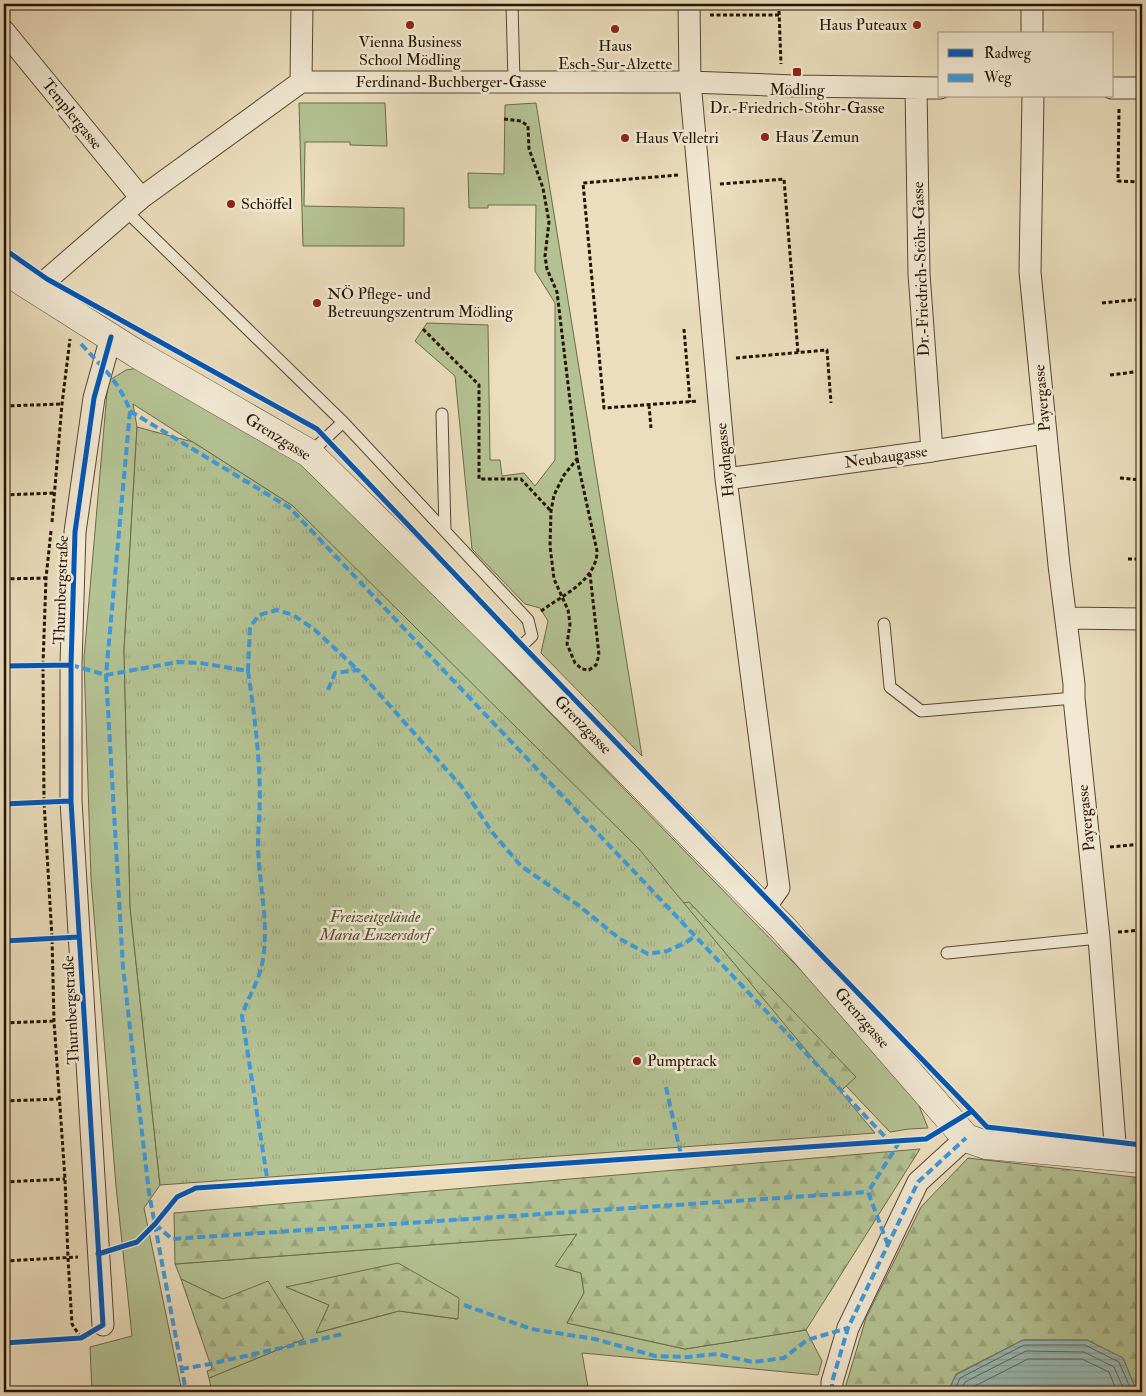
<svg xmlns="http://www.w3.org/2000/svg" width="1146" height="1396" font-family="'IM FELL Double Pica',serif">
<defs>
<pattern id="forest-firs" width="22" height="20" patternUnits="userSpaceOnUse" patternTransform="scale(1.25)"><rect width="22" height="20" fill="#b4c293"/><path d="M5 1l3.5 6h-7zM16 11l3.5 6h-7z" fill="#9ba67d"/></pattern>
<pattern id="park-tufts" width="24" height="20" patternUnits="userSpaceOnUse" patternTransform="scale(1.25)"><rect width="24" height="20" fill="#b4c293"/><path d="M3 7l-1-3M5 7V3M7 7l1-3M15 17l-1-3M17 17v-4M19 17l1-3" fill="none" stroke="#9ba67d"/></pattern>
<pattern id="water-rules" width="6" height="5" patternUnits="userSpaceOnUse" patternTransform="scale(1.25)"><rect width="6" height="5" fill="#99bbb6"/><path d="M0 2.5h6" fill="none" stroke="#84a09b"/></pattern>
</defs>
<rect width="100%" height="100%" fill="#ebddbd"/>
<filter id="stains"><feTurbulence type="fractalNoise" baseFrequency=".004" numOctaves="4"/><feColorMatrix values="0 0 0 0 .2 0 0 0 0 .09 0 0 0 0 .02 0 0 0 .5 -.17"/></filter>
<radialGradient id="worn" r=".72"><stop offset=".6" stop-color="#630" stop-opacity="0"/><stop offset="1" stop-color="#630" stop-opacity=".3"/></radialGradient>
<path fill="#b4c293" stroke="#6c6a4a" fill-rule="evenodd" d="M299 103H385L387 146 350 145V142H305L304 206 404 208V246H303Z
M536 103 642 756 541 653 548 621 540 608 525 604 472 549 455 376 415 341 427 323 488 325 490 460H500L502 476 524 473 535 486 555 460V303L535 271 536 205H488V208H469L468 173 504 174 505 105Z
M139 368 314 471 909 1081 928 1128 909 1129 890 1132 293 506 133 404 137 427 124 650 130 907 160 1185 144 1208 182 1392H92L90 1347 132 1336 116 1186 91 879 84 658 108 381 126 370Z
M577 1234 556 1266 581 1273 584 1293 567 1323 685 1349 806 1330 822 1361 818 1375 582 1353 589 1392H212L209 1378 304 1339 181 1279 175 1264ZM286 1287 457 1319 399 1311 317 1333 329 1305Z"/>
<path fill="url(#forest-firs)" stroke="#6c6a4a" d="M689 902 856 1077 832 1099 652 908Z
M920 1149 806 1330 685 1349 567 1323 584 1293 581 1273 555 1266 577 1234 175 1264 174 1213Z
M968 1158 1142 1178V1392H1137L1123 1358 1087 1340H1023L956 1374 948 1392H846V1385L866 1318 921 1207Z
M398 1263 459 1298 458 1319 399 1311 316 1333 329 1305 286 1287Z
M181 1279 223 1299 268 1281 304 1339 209 1378 207 1371 212 1369Z"/>
<path fill="url(#park-tufts)" stroke="#6c6a4a" d="M137 427 193 442 293 506 639 849 875 1133 160 1185 130 907 124 650Z"/>
<path fill="url(#water-rules)" stroke="#6a786d" d="M1023 1340H1087L1123 1358 1137 1392H948L956 1375Z"/>
<g fill="none" stroke-linecap="round" stroke-linejoin="round">
<path stroke="#5e675b" stroke-width="1" d="M954 1392 960 1378 1024 1345H1085L1119 1362 1132 1392
M960 1392 965 1382 1026 1351 1084 1352 1114 1367 1125 1392
M969 1392 971 1388 1028 1359H1082L1109 1372 1117 1392"/>
<g stroke="#56462f" stroke-width="13">
<path id="service" d="M512 4 514 82
M125 210 343 422 528 620 532 636 513 654
M442 414 445 531
M310 453 343 422
M884 624 890 687 921 711 1074 698
M947 953 1099 938"/>
</g>
<g stroke="#56462f" stroke-width="23">
<path id="minor" d="M689 4 690 82 726 479 779 888 764 909
M1032 4V34
M4 31 141 198
M301 82 302 4
M916 88 919 274 932 451
M1112 88H1142
M1033 96 1030 272 1059 565 1074 684V698L1099 938 1116 1156
M35 290 141 198 301 82H690L795 86 940 88
M726 479 932 451 1045 433
M1066 618 1142 619
M103 1325 71 801V665L75 532 94 398 111 337
M832 1392V1382L848 1328 918 1182 966 1138"/>
</g>
<g stroke="#56462f" stroke-width="29">
<path id="tertiary" d="M4 270 137 354 309 453 513 654 784 929 966 1138 986 1145 1142 1159"/>
</g>
<path stroke="#241300" stroke-width="3" stroke-dasharray="4 2.5" stroke-linecap="butt" d="M779 11 781 64
M710 15H779
M1119 109 1118 181 1142 182
M504 119 521 121 528 126 529 149 543 188 549 222 545 256 547 269 557 292 577 459 564 475 554 495 551 511 550 546 554 579 568 610 570 624 567 644 575 663 582 669 589 670 596 665 599 655 590 574
M678 175 583 183 604 408 698 401
M720 184 784 179 798 353
M1141 299 1142 309
M1102 303 1142 299
M423 329 479 385V479H521L550 510
M684 329 690 402
M736 358 827 350 831 403
M1110 375 1142 371
M649 405 651 428
M4 406 62 404
M1120 478 1142 480
M4 495 56 493
M52 522 62 404 70 339
M51 531 46 578 43 664 44 802 52 938 54 1021 65 1179 68 1258 72 1324 81 1338
M1128 559H1142
M4 579 46 578
M541 611C563 595 597 580 597 551L577 459
M1110 847 1142 844
M1118 932 1142 930
M4 1023 54 1021
M4 1101 58 1099
M4 1182 65 1179
M118 1248 137 1242 155 1224
M4 1261 78 1257"/>
<use href="#service" stroke="#f2e9d4" stroke-width="11"/>
<use href="#minor" stroke="#f2e9d4" stroke-width="21"/>
<use href="#tertiary" stroke="#f2e9d4" stroke-width="28"/>
<path stroke="#3c9adc" stroke-width="4" stroke-dasharray="8 4" stroke-linecap="butt" d="M81 344C101 366 120 382 130 411L106 675 123 967 149 1193 186 1392
M130 411 290 508 889 1141
M71 665 106 675 178 662 200 663 248 671 250 627 259 615 277 610 293 615 315 630 358 670
M248 671C254 711 259 751 260 792 260 810 258 828 258 846 259 884 269 921 263 959 260 981 248 996 242 1016L268 1184
M328 690 335 673 358 670 462 787 492 832 521 866 578 905 620 939 648 954 667 951 685 943 695 936
M666 1087 681 1155
M155 1224 172 1239 868 1192
M888 1245 868 1192 900 1141
M464 1305 531 1329 595 1339 655 1356 688 1357 717 1354 753 1362 784 1358 807 1340 848 1328
M181 1369 210 1364 343 1334
M832 1392V1382L848 1328 918 1182 966 1138"/>
<g stroke="#f2e9d4" stroke-width="8">
<path id="cycleway" d="M4 249 47 279 317 429 522 645 972 1111
M4 666 71 665
M4 804 71 801
M4 941 79 937
M98 1254 137 1242 155 1224 177 1197 196 1188 926 1139 972 1111 987 1127 1142 1145
M4 1343 81 1338 103 1325 71 801V665L75 532 94 398 111 337"/>
</g>
<use href="#cycleway" stroke="#0057b8" stroke-width="5"/>
</g>
<g fill="#8f2418" stroke="#f2e9d4" stroke-width="2">
<circle cx="410" cy="25" r="5"/>
<circle cx="917" cy="25" r="5"/>
<circle cx="615" cy="29" r="5"/>
<rect x="792" y="67" width="10" height="10" rx="2.5"/>
<circle cx="765" cy="137" r="5"/>
<circle cx="625" cy="138" r="5"/>
<circle cx="231" cy="204" r="5"/>
<circle cx="317" cy="303" r="5"/>
<circle cx="637" cy="1061" r="5"/>
</g>
<g text-anchor="middle" dominant-baseline="central" stroke-width="5" stroke-linejoin="round" paint-order="stroke">
<g font-size="16" fill="#241300" stroke="#f2e9d4" text-anchor="start">
<text x="907" y="25" text-anchor="end">Haus Puteaux</text>
<text x="410" y="42" text-anchor="middle">Vienna Business<tspan x="410" dy="18">School Mödling</tspan></text>
<text x="615" y="46" text-anchor="middle">Haus<tspan x="615" dy="18">Esch-Sur-Alzette</tspan></text>
<text x="797" y="90" text-anchor="middle">Mödling<tspan x="797" dy="18">Dr.-Friedrich-Stöhr-Gasse</tspan></text>
<text x="775" y="137">Haus Zemun</text>
<text x="635" y="138">Haus Velletri</text>
<text x="241" y="204">Schöffel</text>
<text x="327" y="294">NÖ Pflege- und<tspan x="327" dy="18">Betreuungszentrum Mödling</tspan></text>
<text x="647" y="1061">Pumptrack</text>
</g>
<g font-size="16" fill="#241300" stroke="#f2e9d4">
<text x="451" y="82">Ferdinand-Buchberger-Gasse</text>
<text transform="translate(72 114) rotate(51)">Templergasse</text>
<text transform="translate(921 269) rotate(-92)">Dr.-Friedrich-Stöhr-Gasse</text>
<text transform="translate(1042 398) rotate(-95)">Payergasse</text>
<text transform="translate(278 437) rotate(32)">Grenzgasse</text>
<text transform="translate(886 457) rotate(-8)">Neubaugasse</text>
<text transform="translate(725 460) rotate(-96)">Haydngasse</text>
<text transform="translate(61 590) rotate(-88)">Thurnbergstraße</text>
<text transform="translate(583 725) rotate(46)">Grenzgasse</text>
<text transform="translate(1086 818) rotate(-96)">Payergasse</text>
<text transform="translate(71 1010) rotate(-93)">Thurnbergstraße</text>
<text transform="translate(862 1018) rotate(49)">Grenzgasse</text>
</g>
<g font-size="16" font-style="italic" fill="#565033" stroke="#f2e9d4">
<text x="375" y="917">Freizeitgelände<tspan x="375" dy="18">Maria Enzersdorf</tspan></text>
</g>
</g>
<rect width="1146" height="1396" fill="none" stroke="#ebddbd" stroke-width="20"/>
<rect x="5" y="5" width="1136" height="1386" fill="none" stroke="#241300" stroke-width="2.5"/>
<rect x="10" y="10" width="1126" height="1376" fill="none" stroke="#241300"/>
<rect x="938" y="32" width="175" height="65" fill="#f2e9d4" stroke="#a0937f"/>
<rect x="948" y="49" width="25" height="8" fill="#0057b8" stroke="#a0937f"/>
<text x="984" y="58" font-size="15" fill="#241300">Radweg</text>
<rect x="948" y="74" width="25" height="8" fill="#3c9adc" stroke="#a0937f"/>
<text x="984" y="82" font-size="15" fill="#241300">Weg</text>
<rect width="100%" height="100%" filter="url(#stains)"/>
<rect width="100%" height="100%" fill="url(#worn)"/>
</svg>
